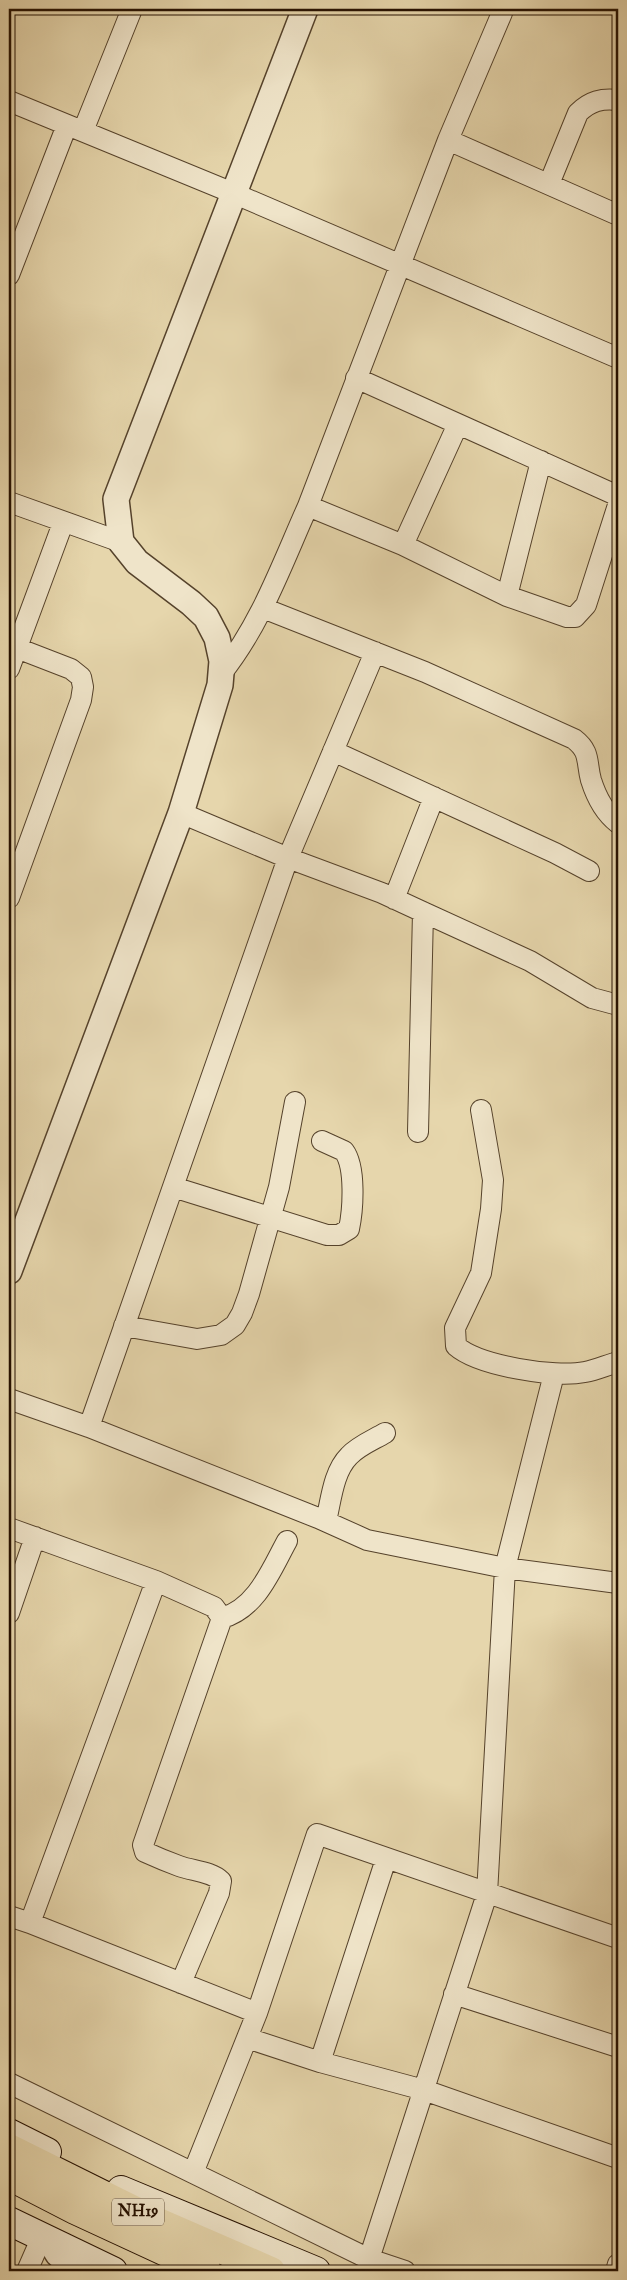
<svg xmlns="http://www.w3.org/2000/svg" width="627" height="2280" font-family="'IM FELL English',serif">
<rect width="100%" height="100%" fill="#e6d6ac"/>
<filter id="stains"><feTurbulence type="fractalNoise" baseFrequency=".004" numOctaves="4"/><feColorMatrix values="0 0 0 0 .2 0 0 0 0 .09 0 0 0 0 .02 0 0 0 .5 -.17"/></filter>
<radialGradient id="worn" r=".72"><stop offset=".6" stop-color="#630" stop-opacity="0"/><stop offset="1" stop-color="#630" stop-opacity=".3"/></radialGradient>
<g fill="none" stroke-linecap="round" stroke-linejoin="round">
<g stroke="#55422b" stroke-width="22">
<path id="minor" d="M502 13 448 140 308 506 403 545 507 596 567 617H575L586 605 618 505
M9 101 233 193 618 358
M83 131 132 9
M448 140 618 215
M549 184 578 113C590 101 602 98 618 100
M9 275 67 125
M356 378 618 496
M9 502 121 542
M403 545 458 424
M507 596 541 461
M263 608 425 672 574 739C591 752 586 762 591 780 596 796 605 813 618 823
M9 645 71 669 81 677 83 687 81 700 9 898
M375 652 288 858 382 893 423 912 530 961 592 998 618 1005
M9 669 63 523
M221 674C261 624 282 564 308 506
M333 751 555 853 589 871
M394 899 434 797
M481 1110 493 1180 491 1209 481 1273 455 1328 456 1346C479 1366 555 1378 585 1372 596 1370 607 1365 618 1362
M418 1132 423 912
M173 1187 327 1235H339L349 1229C353 1210 356 1167 344 1151L322 1141
M124 1326 197 1339 221 1335 235 1325 242 1313 249 1294 279 1187 295 1102
M9 1399 89 1427 318 1518 367 1540 505 1568 618 1583
M89 1427 288 858 181 813
M326 1521C331 1501 333 1472 349 1456 358 1446 373 1440 385 1433
M9 1528 156 1581 30 1923 9 1916
M156 1581 214 1607 222 1618 143 1845 145 1852C156 1857 168 1862 179 1866 192 1871 211 1871 221 1881L219 1893 181 1983
M9 1613 35 1537
M222 1618C257 1608 271 1570 287 1541
M30 1923 257 2013
M454 1994 618 2047
M247 2038 320 2062 424 2090 618 2158
M320 2062 386 1859
M9 2083 369 2259 405 2271
M193 2173 257 2013 317 1834 618 1938
M369 2259 487 1894 505 1568 554 1374
M27 2271 41 2239
M616 2271 618 2264"/>
</g>
<g stroke="#55422b" stroke-width="28">
<path id="tertiary" d="M9 1271 181 813 220 685 222 661 217 638 206 617 191 603 137 562 121 542 116 499 305 9
M51 2243 58 2254 77 2271"/>
</g>
<g stroke="#251000" stroke-width="30">
<path id="secondary" d="M9 2133 47 2152
M121 2190 316 2271
M9 2221 113 2271"/>
</g>
<g stroke="#251000" stroke-width="30">
<path id="trunk" d="M9 2148 156 2221 271 2271
M9 2176 75 2210 207 2271"/>
</g>
<use href="#minor" stroke="#efe4c9" stroke-width="20"/>
<use href="#tertiary" stroke="#efe4c9" stroke-width="25"/>
<use href="#secondary" stroke="#efe4c9" stroke-width="28"/>
<use href="#trunk" stroke="#e6d6ac" stroke-width="28"/>
</g>
<g text-anchor="middle" dominant-baseline="central" stroke-width="4.5" stroke-linejoin="round" paint-order="stroke">
<rect fill="#efe4c9" stroke="#62503c" stroke-width="1" x="112" y="2198.5" width="52" height="27" rx="4"/>
<g font-size="16" font-weight="bold" fill="#251000">
<text x="138" y="2212">NH19</text>
</g>
</g>
<rect width="627" height="2280" fill="none" stroke="#e6d6ac" stroke-width="30"/>
<rect x="10" y="10" width="607" height="2260" fill="none" stroke="#251000" stroke-width="2.5"/>
<rect x="15" y="15" width="597" height="2250" fill="none" stroke="#251000"/>
<rect width="100%" height="100%" filter="url(#stains)"/>
<rect width="100%" height="100%" fill="url(#worn)"/>
</svg>
